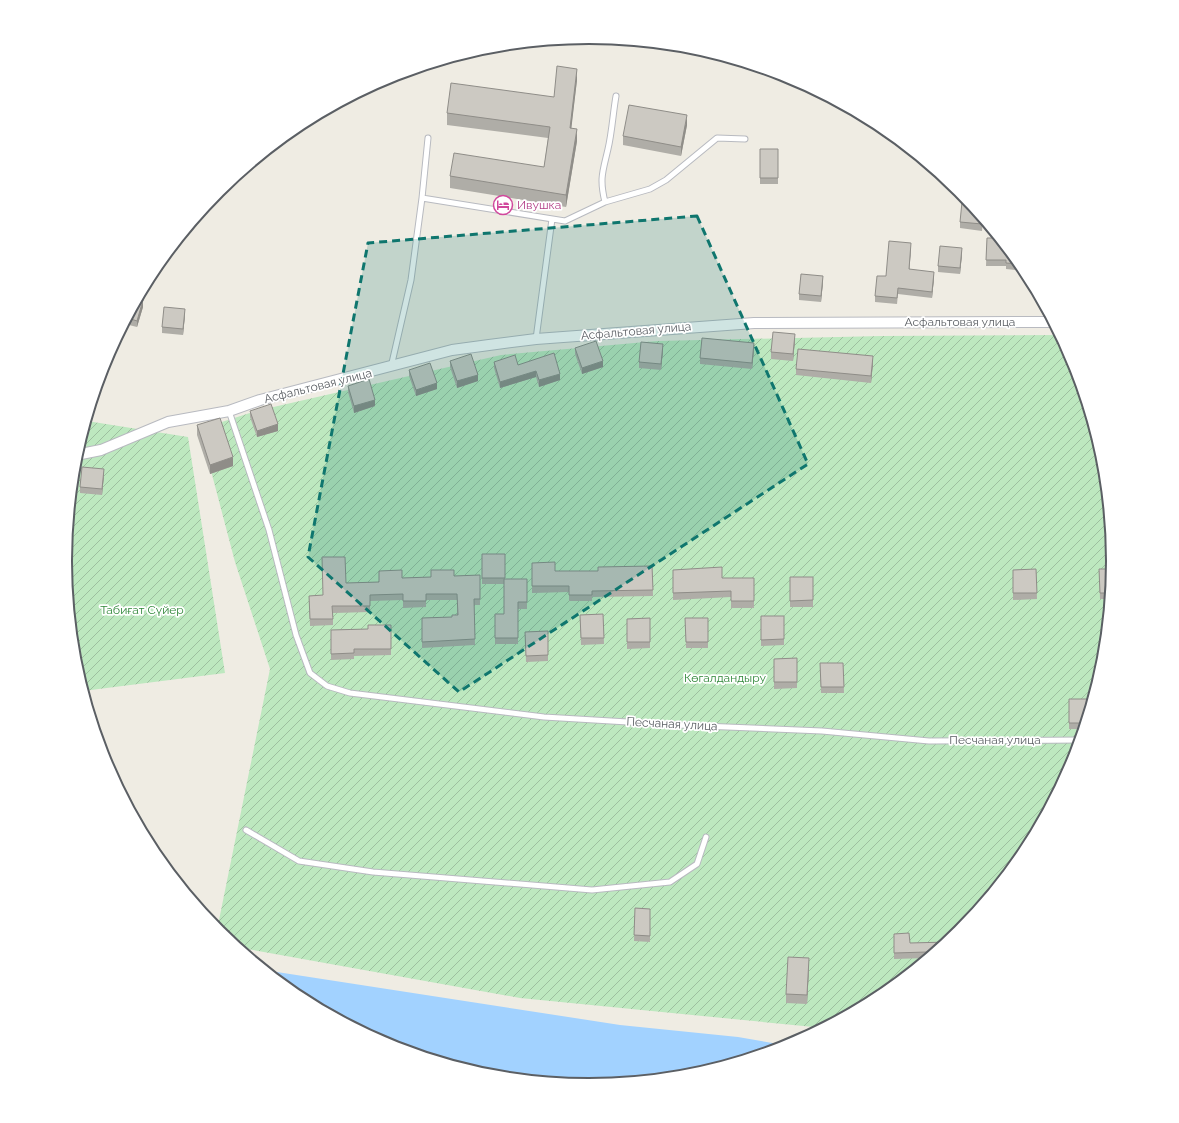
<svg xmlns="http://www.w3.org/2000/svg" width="1179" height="1123" font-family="Raleway,sans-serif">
<defs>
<pattern id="garden-furrows" width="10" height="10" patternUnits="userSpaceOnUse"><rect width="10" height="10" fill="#bde8bf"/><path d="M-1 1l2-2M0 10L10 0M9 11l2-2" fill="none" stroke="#9dbf9f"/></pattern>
</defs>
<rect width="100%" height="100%" fill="#efece3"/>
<path fill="url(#garden-furrows)" d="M1060 335 1074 361 1104 459 1114 562 1104 664 1074 762 1025 853 960 933 881 998 824 1028 520 998 236 947 217 930 270 669 235 562 200 429 256 411 501 355 657 341 882 336Z
M87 421 188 437 225 673 83 691 75 664 65 561 75 459Z"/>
<path fill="#a2d2ff" d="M619 40 692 47 715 54Z
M264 970 620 1025 738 1037 790 1046 692 1076 589 1086 487 1076 389 1046 298 997Z"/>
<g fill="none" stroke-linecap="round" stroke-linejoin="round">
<g stroke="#b8bac0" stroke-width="7">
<path id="lane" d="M422 198 428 138
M605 202C599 178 603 171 608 149 612 132 613 113 616 96
M536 339 552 219
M391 367 411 280 422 198 565 221 605 202 650 189 666 180 717 138 745 139
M229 411 269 530 296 635 310 673 327 686 350 693 544 717 678 725 822 731 929 741 1081 740
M246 830 299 861 373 872 592 890 670 882 697 864 706 837"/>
</g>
<g stroke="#b8bac0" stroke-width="12">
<path id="street" d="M76 455 101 450 168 422 229 411 260 400 452 350 489 345 536 339 754 323 1053 322"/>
</g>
<use href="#lane" stroke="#fff" stroke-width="5"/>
<use href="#street" stroke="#fff" stroke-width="10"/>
</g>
<path fill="#afada7" d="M577 80 571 128 577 141 566 207 450 188V176L544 167 548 138 447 125V113L554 97Z
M687 125 681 156 623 145V136Z
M760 149H778V184H760Z
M983 218 982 231 960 228V222Z
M987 238 1002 242 1026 271 1006 269V266H986Z
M911 249 909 269 934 278 932 298 898 294 897 304 875 302V296L886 276Z
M962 254 960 274 938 272V266Z
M823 282 821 302 799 300V294Z
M1035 288 1039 296 1035 295Z
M138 299 143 307 137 327 125 324Z
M185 315 183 335 162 333V327Z
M795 340 793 361 771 359V352Z
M575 348 603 367 582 374 575 354Z
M754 349 752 369 700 364V358Z
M663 350 661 370 639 368V362Z
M450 361 478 381 457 388 450 367Z
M494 362 518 365 560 380 539 387 536 377 500 388 494 368Z
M873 363 871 383 796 375V369Z
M409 370 437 389 416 396 409 376Z
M348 386 375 406 354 413 348 392Z
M250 411 278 431 257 437 250 417Z
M197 425 233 466 210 474 197 435Z
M104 475 102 495 80 493V487Z
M482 554H505V579H527V609H518V644H495V614H504V584H482Z
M532 563 555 571H598L652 566 653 596 592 597V601H569V592L532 593Z
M1036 569 1037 599 1013 600V570Z
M1099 569H1113L1110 599H1100Z
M673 570 722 578H754V608H731V597L673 600Z
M480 575V605H474L475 645 422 648V618L452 617 457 615V600H426V607L403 608V600L370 601V612L333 613V625L310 626 309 596 323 595 346 583 379 582 402 578 431 577 454 576Z
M790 577H813V607H790Z
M603 614 604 644 581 645 580 615Z
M761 616H784V645L761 646Z
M650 618V648L627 649V619Z
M685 618H708V648H686Z
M391 625V655L354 656V659L331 660V630L368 629Z
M548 631V661L526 662 525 632Z
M797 658V688L774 689V659Z
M820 663H843L844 693H821Z
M1069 699 1092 704 1084 729H1069Z
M635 908 650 909V942L634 941Z
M894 934 910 943 948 942 927 958 894 959Z
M809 968 807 1004 786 1003V994Z"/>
<path fill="#8f8d88" d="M577 69V80L570 140V128Z
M687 115V125L681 156V147Z
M577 129V141L566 207V195Z
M911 243V249L909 275V269Z
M962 248V254L960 274V268Z
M934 272V278L932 298V292Z
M823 276V282L821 302V296Z
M143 300V307L137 327V321Z
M185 309V315L183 335V329Z
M795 334V340L793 361V354Z
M754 343V349L752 369V363Z
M663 344V350L661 370V364Z
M873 356V363L871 383V376Z
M603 361V367L582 374V368Z
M536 371V377L500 388V382Z
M560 374V380L539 387V380Z
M478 375V381L457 388V381Z
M437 383V389L416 396V390Z
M375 400V406L354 413V406Z
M278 424V431L257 437V431Z
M233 457V466L210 474V465Z
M104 469V475L102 495V489Z
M809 958V968L807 1004V995Z"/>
<path fill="#ccc9c2" stroke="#8f8d88" d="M557 66 577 69 570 128 577 129 566 195 450 176 454 153 544 167 550 127 447 113 451 83 554 97Z
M629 105 687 115 681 147 623 136Z
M760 149H778V178H760Z
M962 202 970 203 983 218 982 224 960 222Z
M987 238H999L1001 240V242H1002L1021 264 1006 263V260H986Z
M889 241 911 243 909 269 934 272 932 292 898 288 897 298 875 296 877 276H886Z
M940 246 962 248 960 268 938 266Z
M801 274 823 276 821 296 799 294Z
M138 299 143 300 137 321 128 318Z
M164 307 185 309 183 329 162 327Z
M773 332 795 334 793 354 771 352Z
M702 338 754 343 752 363 700 358Z
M596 341 603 361 582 368 575 348Z
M641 342 663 344 661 364 639 362Z
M798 349 873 356 871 376 796 369Z
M554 353 560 374 539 380 536 371 500 382 494 362 515 355 518 365Z
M471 354 478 375 457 381 450 361Z
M430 363 437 383 416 390 409 370Z
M369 379 375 400 354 406 348 386Z
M271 404 278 424 257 431 250 411Z
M220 418 233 457 210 465 197 425Z
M82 467 104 469 102 489 80 487Z
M482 554H505V578H482Z
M322 557H345L346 583 379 582V571L402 570V578L431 577V570H454V576L480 575V599H474L475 639 422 642V618L452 617V615H458L457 594H426V601H403V594L370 595V606H332L333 619H310L309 596 323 595Z
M555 562V571H598V567L652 566 653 590 592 591V595H569V586H532V563Z
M722 567V578H754V601H731V591L673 593V570Z
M1036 569 1037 593H1013V570Z
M1099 569H1113L1111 593H1100Z
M790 577H813V600L790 601Z
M504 579H527V602H518V638H495V614H504Z
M603 614 604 638H581L580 615Z
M761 616H784V639L761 640Z
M650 618V642H627V619Z
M685 618H708V642H686Z
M368 625H391V649H354V653L331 654V630L368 629Z
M548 631V655L526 656 525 632Z
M797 658V682H774V659Z
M820 663H843L844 687H821Z
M1069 699H1092V704L1086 723H1069Z
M635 908 650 909V936L634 935Z
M909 933 910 943 948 942 928 959 927 952 894 953V934Z
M788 957 809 958 807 995 786 994Z"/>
<path fill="#0f766e" fill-opacity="0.2" stroke="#0f766e" stroke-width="3" stroke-dasharray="8 5" stroke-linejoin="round" d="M697 216 808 464 459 692 308 557 368 243Z"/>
<defs>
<g id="hotel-ring" transform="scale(1)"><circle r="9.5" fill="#fff" stroke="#d1479c" stroke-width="1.5"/><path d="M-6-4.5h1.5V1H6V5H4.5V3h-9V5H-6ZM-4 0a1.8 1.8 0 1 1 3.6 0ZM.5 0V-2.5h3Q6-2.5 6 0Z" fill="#d1479c"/></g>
</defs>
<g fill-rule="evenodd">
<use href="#hotel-ring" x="503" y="205"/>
</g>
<g text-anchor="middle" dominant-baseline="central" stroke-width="3.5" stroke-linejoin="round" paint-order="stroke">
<g font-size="12" fill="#b23c85" stroke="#fff" text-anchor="start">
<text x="517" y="205">Ивушка</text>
</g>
<g font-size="12" fill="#5b5f64" stroke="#fff">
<text x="960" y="322">Асфальтовая улица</text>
<text transform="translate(636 331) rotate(-5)">Асфальтовая улица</text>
<text transform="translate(318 386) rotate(-14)">Асфальтовая улица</text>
<text transform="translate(672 724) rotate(3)">Песчаная улица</text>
<text x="995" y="740">Песчаная улица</text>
</g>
<g font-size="12" fill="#2f8738" stroke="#fff">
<text x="142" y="610">Табиғат Сүйер</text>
<text x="725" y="678">Көгалдандыру</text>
</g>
</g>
<path d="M0 0H1179V1123H0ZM72 561a517 517 0 1 1 1034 0a517 517 0 1 1-1034 0Z" fill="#fff" fill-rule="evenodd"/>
<path fill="none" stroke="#5b5f64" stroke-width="2" d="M72 561a517 517 0 1 1 1034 0a517 517 0 1 1-1034 0Z"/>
</svg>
